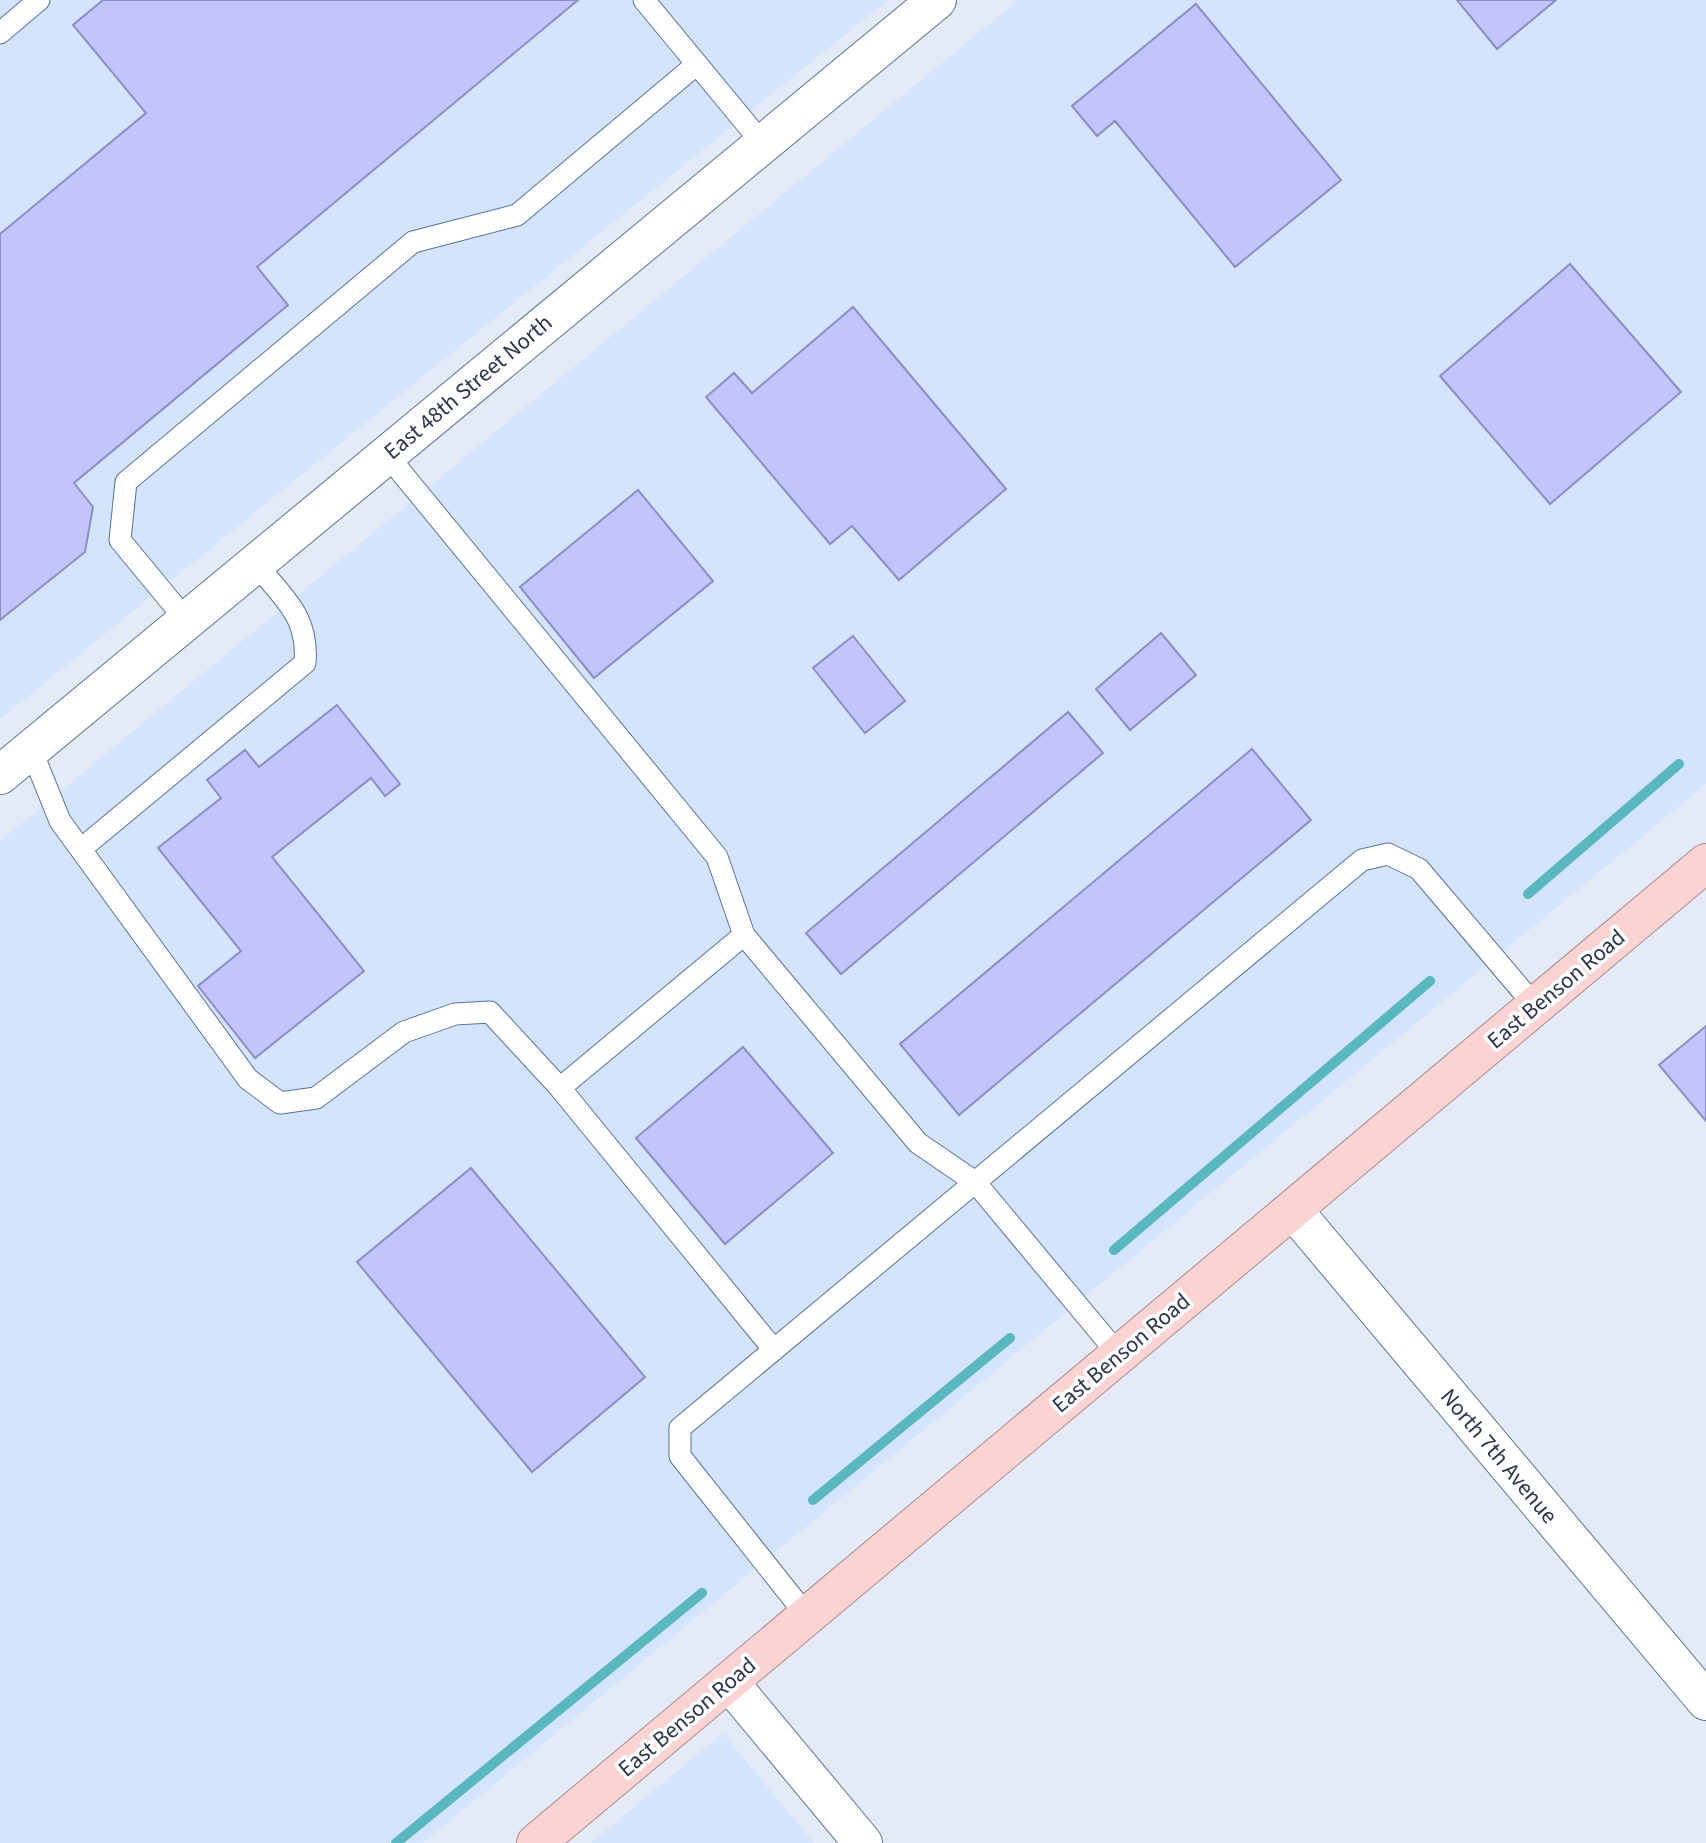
<svg xmlns="http://www.w3.org/2000/svg" width="1706" height="1843" font-family="'Source Sans 3',sans-serif">
<rect width="100%" height="100%" fill="#e4ebf6"/>
<path fill="#d5e4fd" d="M0 0H888L0 719Z
M1018 0H1706V784L423 1843H0V841Z
M723 1733 814 1843H591Z"/>
<g fill="none" stroke-linecap="round" stroke-linejoin="round">
<path stroke="#58b7bf" stroke-width="10" d="M1528 894 1679 764
M1114 1250 1430 981
M813 1500 1010 1338
M396 1843 702 1593"/>
</g>
<path fill="#c2c5f9" stroke="#8b8dc7" stroke-width="2" d="M103 0H578L257 267 288 305 74 483 93 507 85 552 0 620V234L146 113 73 25Z
M1457 0H1556L1497 49Z
M1196 4 1341 180 1235 267 1115 121 1097 136 1072 106Z
M1570 264 1681 392 1550 504 1440 376Z
M853 307 1006 489 899 580 852 526 830 544 706 397 734 373 752 393Z
M638 490 713 581 594 678 520 587Z
M1161 633 1196 675 1130 730 1096 689Z
M853 636 905 701 865 733 813 668Z
M337 705 400 784 385 796 371 778 272 857 364 971 255 1058 198 986 241 951 158 848 221 798 207 780 245 750 259 767Z
M1068 712 1103 753 841 974 806 933Z
M1252 749 1311 820 959 1115 900 1044Z
M1706 1026V1121L1659 1065Z
M743 1047 833 1153 725 1244 636 1138Z
M471 1168 645 1377 532 1472 357 1262Z"/>
<g fill="none" stroke-linecap="round" stroke-linejoin="round">
<g stroke="#5772a5" stroke-width="23">
<path id="lane" d="M644 0 763 144
M0 33 39 0
M387 455 717 857 744 935
M186 620 120 540 126 482 413 242 517 215 697 64
M31 749 60 821 248 1079 280 1103 316 1098 404 1032 455 1014 490 1012 560 1088
M81 849 305 663C309 616 283 598 256 564
M774 1350 560 1088 744 935 918 1143 975 1182 1119 1355
M807 1616 680 1456V1428L1362 860 1388 854 1419 869 1535 1006"/>
</g>
<g stroke="#5772a5" stroke-width="40">
<path id="street" d="M0 775 937 0
M1293 1210 1706 1701
M729 1682 863 1843"/>
</g>
<g stroke="#af8a90" stroke-width="40">
<path id="primary" d="M536 1843 1706 863"/>
</g>
<use href="#lane" stroke="#fff" stroke-width="21"/>
<use href="#street" stroke="#fff" stroke-width="38"/>
<use href="#primary" stroke="#fad4d2" stroke-width="38"/>
</g>
<g text-anchor="middle" dominant-baseline="central" stroke-width="7" stroke-linejoin="round" paint-order="stroke">
<g font-size="23" fill="#2a364c" stroke="#fff">
<text transform="translate(468 387) rotate(-40)">East 48th Street North</text>
<text transform="translate(1556 989) rotate(-40)">East Benson Road</text>
<text transform="translate(1121 1353) rotate(-40)">East Benson Road</text>
<text transform="translate(1499 1456) rotate(50)">North 7th Avenue</text>
<text transform="translate(687 1717) rotate(-40)">East Benson Road</text>
</g>
</g>
</svg>
